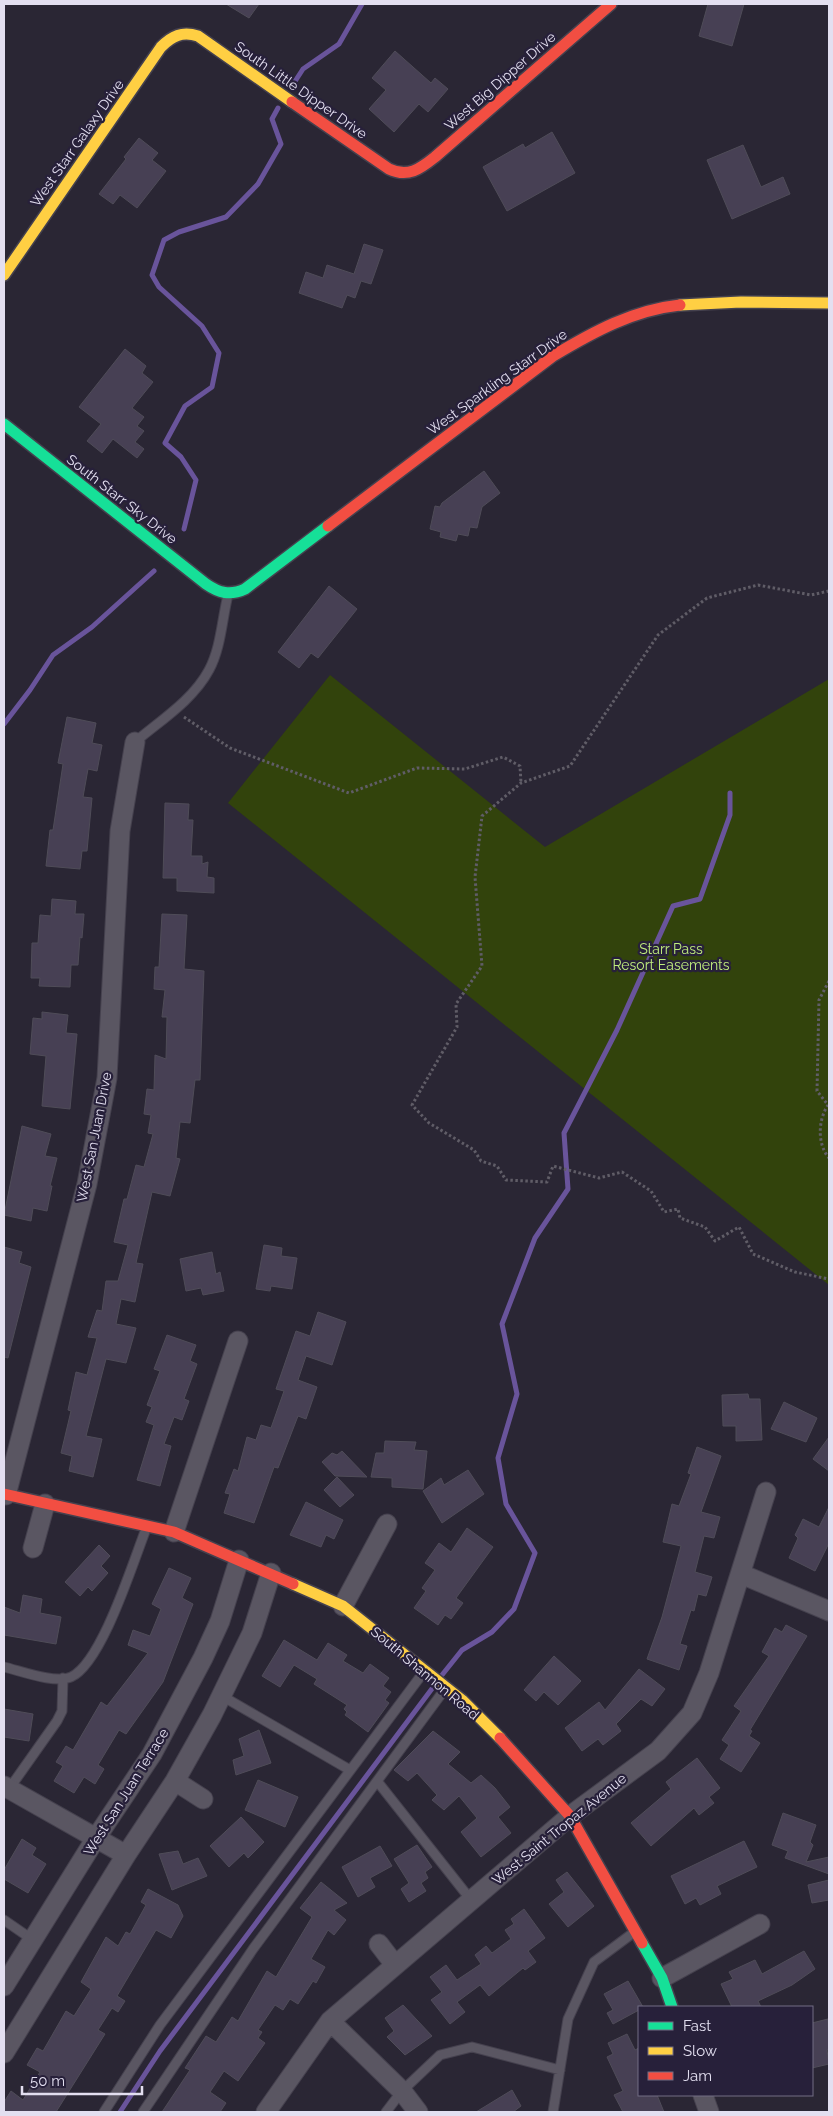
<svg xmlns="http://www.w3.org/2000/svg" width="833" height="2116" font-family="Raleway,sans-serif">
<rect width="100%" height="100%" fill="#2a2634"/>
<path fill="#32430c" d="M330 675 545 847 829 679V1285L228 803Z"/>
<g fill="none" stroke-linecap="round" stroke-linejoin="round">
<path stroke="#69549b" stroke-width="5" d="M292 86 303 69 339 44 362 4
M184 529 196 480 181 457 165 443 185 406 212 387 219 353 202 326 159 287 152 275 164 240 179 232 226 217 258 184 281 144 272 119 278 108
M4 724 30 690 53 655 92 627 154 571
M442 1675 462 1650 492 1632 514 1609 535 1553 506 1504 498 1458 517 1394 502 1324 535 1238 568 1189 564 1133 617 1030 673 906 700 899 730 815V793
M120 2112 160 2051 434 1686"/>
</g>
<path fill="#474054" stroke="#4f4c58" d="M226 4H259L249 18Z
M708 4H744L732 46 699 36Z
M395 51 431 83 435 78 448 89 428 112 419 104 394 132 369 109 386 90 372 78Z
M552 132 575 173 507 211 483 167 523 144 525 148Z
M139 138 158 153 152 160 166 171 137 208 120 195 113 204 99 194 126 159 124 157Z
M743 145 761 187 783 177 790 194 732 219 707 160Z
M364 244 383 250 371 284 361 281 355 298 347 295 342 308 299 293 306 272 323 278 327 265 354 274Z
M125 349 146 366 142 373 153 382 132 408 144 417 137 426 144 431 135 442 144 449 137 458 113 439 102 453 87 441 101 424 79 407Z
M484 471 500 493 482 507 477 528 470 527 468 536 458 534 456 541 440 537 441 532 430 529 435 506 440 507 442 503Z
M329 586 357 609 318 658 311 653 299 668 278 652Z
M67 717 96 723 92 743 102 745 97 771 88 769 83 797 92 798 87 851H82L80 869 46 866 50 830H53L63 764 58 763Z
M165 803 189 804 188 820H193L191 856H202V864L208 862 207 877 214 878V893L177 891V878H163Z
M52 899 76 901 75 914H84L82 938 80 937 78 965H71L70 987 39 986 40 978H31L32 943H38L40 915 51 916Z
M162 914 187 915 184 969 204 971 200 1080H195L190 1123 180 1122 176 1158 180 1159 170 1196 152 1192 136 1263 143 1264 135 1302 121 1299 116 1324 136 1328 126 1363 106 1359 86 1436 102 1439 93 1477 69 1471 72 1456 61 1453 71 1411 68 1410 76 1372 87 1375 97 1338 88 1337 97 1310 102 1311 106 1281H118L128 1245 114 1242 124 1199H127L136 1165 144 1167 153 1134 148 1133 151 1115 144 1114 147 1089 154 1090 155 1055 166 1059 167 1017H162L165 990 154 989 155 967H159Z
M42 1012 68 1015 66 1033 77 1034 70 1109 42 1106 46 1056 30 1054 33 1018 42 1019Z
M22 1126 51 1134 45 1156 57 1158 50 1186H52L47 1211 33 1208 31 1221 4 1215Z
M264 1245 282 1248 281 1256 297 1258 292 1289 271 1286 270 1291 256 1289Z
M4 1247 22 1252 19 1263 31 1267 8 1358 4 1357Z
M212 1252 216 1274 220 1272 224 1291 203 1295 201 1288 186 1291 180 1259Z
M318 1312 346 1322 332 1365 306 1356 298 1380 317 1387 306 1419 298 1416 278 1468 274 1467 254 1523 224 1513 230 1494 225 1493 234 1469 238 1471 247 1437 256 1440 261 1425 271 1428 284 1391 276 1389 296 1331 310 1336Z
M167 1335 196 1345 190 1361 197 1364 184 1399 189 1401 182 1420 174 1417 164 1444 171 1446 160 1486 137 1480 154 1425 146 1422 152 1407 147 1405 160 1371 154 1369Z
M748 1394 749 1399H760L762 1440 736 1441V1426H723L722 1395Z
M784 1402 817 1418 806 1442 771 1429Z
M829 1437V1471L813 1459Z
M385 1441 416 1442 414 1450 427 1451 423 1489 392 1487V1478L371 1477 376 1453H384Z
M697 1447 721 1456 701 1512 720 1517 714 1538 704 1536 695 1572 712 1577 706 1596 698 1594 694 1611 691 1610 680 1644 687 1646 679 1670 647 1659 662 1617 681 1546 663 1542 672 1504 679 1506 691 1474 688 1473Z
M342 1451 367 1477 335 1476 322 1462 332 1453 337 1455Z
M468 1470 484 1494 442 1523 423 1491 441 1478 444 1485Z
M337 1477 354 1495 340 1507 324 1490Z
M306 1502 343 1520 334 1539 326 1535 321 1547 290 1535Z
M829 1507V1543L815 1571 789 1558 798 1538 795 1535 803 1519 819 1527Z
M467 1528 493 1547 456 1598 463 1603 451 1619 445 1615 438 1625 414 1608 426 1591 422 1588 435 1570 425 1563 439 1543 451 1552Z
M99 1545 110 1556 101 1566 108 1573 92 1591 88 1587 80 1596 65 1582Z
M169 1568 191 1578 182 1598 193 1604 163 1682 126 1734 119 1730 98 1765 104 1769 95 1784 84 1777 74 1793 54 1781 63 1766 56 1762 66 1746 73 1750 101 1702 107 1706 148 1653 128 1645 133 1630 150 1636 161 1609 152 1604Z
M23 1595 42 1599 40 1613 61 1617 56 1644 4 1635V1607L20 1613Z
M786 1625 807 1636 750 1730 752 1731 749 1736 760 1743 741 1772 720 1759 729 1745 722 1740 741 1711 734 1706 769 1656 762 1652 775 1628 782 1632Z
M284 1640 317 1660 328 1643 347 1655 343 1661 363 1673 370 1664 389 1678 383 1686 391 1692 385 1700 389 1703 368 1732 345 1715 347 1712 344 1709 347 1705 314 1684 317 1679 294 1665 280 1687 262 1676Z
M554 1656 581 1681 558 1705 544 1692 536 1701 524 1690Z
M639 1669 665 1689 652 1706 641 1699 616 1724 621 1731 603 1745 598 1739 582 1751 565 1728 599 1702 605 1710Z
M4 1709 33 1714 29 1741 4 1737Z
M259 1730 271 1763 236 1775 233 1760 244 1756 239 1739Z
M433 1731 460 1752 448 1764 471 1783 481 1775 495 1788 510 1807 498 1817 511 1833 481 1857 461 1832 477 1818 459 1796 444 1810 432 1800 437 1795 417 1773 408 1781 394 1770Z
M697 1758 720 1788 709 1797 714 1803 699 1815 694 1808 651 1846 631 1823 671 1789 666 1782Z
M258 1780 298 1797 285 1827 245 1810Z
M783 1813 816 1825 810 1842 813 1845 806 1862 829 1857V1874L785 1858 788 1851 772 1845Z
M241 1817 264 1842 248 1858 244 1853 229 1867 210 1846Z
M22 1839 36 1848 32 1855 46 1864 28 1893 4 1879V1870Z
M744 1841 757 1867 717 1886 721 1894 700 1905 696 1898 685 1904 671 1876Z
M417 1845 432 1867 425 1872 428 1878 421 1883 426 1891 409 1902 401 1889 409 1883 394 1859Z
M380 1846 392 1866 370 1878 375 1887 358 1897 342 1867Z
M178 1851 183 1864 198 1858 207 1876 172 1890 159 1854Z
M567 1872 594 1906 568 1927 549 1904 564 1892 556 1880Z
M829 1880V1900L812 1903 808 1885Z
M321 1882 347 1903 334 1910 346 1920 334 1935 328 1930 311 1959 325 1967 316 1983 313 1981 298 2004 290 1999 283 2010 275 2005 258 2030 262 2032 258 2038 265 2043 238 2081 224 2071 210 2092 226 2103 220 2112H162L190 2070 185 2068 206 2036 216 2042 232 2017 238 2021 267 1971 276 1977 312 1917 300 1908Z
M148 1889 178 1905 183 1916 171 1938 156 1930 117 1996 125 2001 118 2012 112 2008 98 2030 105 2034 56 2112H4V2102L11 2091 23 2100 40 2072 27 2065 37 2048 43 2051 66 2011 74 2016 91 1989 81 1982 106 1937 118 1946 126 1932 130 1934 146 1905 141 1902Z
M524 1909 545 1938 528 1951 536 1962 525 1970 523 1968 489 1996 480 1985 457 2002 465 2012 450 2024 431 2000 442 1992 430 1977 446 1965 457 1980 481 1964 475 1955 486 1946 492 1953 511 1939 505 1930 514 1924 511 1919Z
M804 1951 815 1969 792 1985 758 2001 761 2007H732L721 1984 733 1979 729 1972 755 1960 762 1974Z
M628 1981 643 2007H639V2010L613 2024 607 2013 613 2010 604 1994Z
M403 2005 432 2036 405 2055 387 2037 394 2031 385 2018Z
M828 2019 829 2049 827 2050 829 2064 812 2068V2023Z
M627 2034 635 2050 639 2048V2095H657L664 2112H623L614 2095 623 2091 607 2057 613 2054 608 2043Z
M512 2090 521 2106 513 2112H476Z"/>
<g fill="none" stroke-linecap="round" stroke-linejoin="round">
<g stroke="#45414e" stroke-width="11">
<path id="lane" d="M135 742C161 720 193 700 209 670 221 648 222 619 228 595
M4 1667C21 1671 55 1684 71 1677 102 1663 133 1562 146 1529
M222 1696 350 1770
M377 1781 471 1900
M9 1789 57 1721 62 1711 63 1678
M4 1920 33 1940
M104 2112 160 2025 423 1673
M143 2112 253 1949 445 1689
M386 2112 402 2091 440 2055 472 2047 560 2070
M553 2112 568 2019 594 1962 633 1933"/>
</g>
<g stroke="#45414e" stroke-width="21">
<path id="street" d="M6 1495 87 1184 107 1078 120 831 135 742
M174 1532 238 1341
M33 1548 45 1504
M741 1574 829 1611
M343 1606 387 1524
M175 1781 203 1799
M4 1786 126 1855
M379 1944 395 1965
M662 1978 760 1924
M4 1986 96 1838 152 1754 203 1658 220 1621 239 1560
M330 2021 402 2091 418 2112
M4 2053 126 1855 175 1781 212 1715 252 1633 271 1573
M703 2095 709 2112
M266 2112 330 2021 570 1816 658 1751 692 1713 709 1673 766 1492"/>
</g>
<g stroke="#45414e" stroke-width="14">
<path id="fast" d="M4 424 206 584C219 593 230 596 245 589L328 526
M642 1943 662 1978 672 2007"/>
</g>
<g stroke="#45414e" stroke-width="14">
<path id="slow" d="M4 275 161 47C172 36 182 31 198 36L292 102
M680 305 741 302 829 303
M293 1584 343 1606 462 1700 500 1738"/>
</g>
<g stroke="#45414e" stroke-width="14">
<path id="jam" d="M292 102 389 169C408 178 420 169 435 157L611 4
M328 526 553 356C593 332 633 310 680 305
M4 1494 174 1532 293 1584
M500 1738 570 1816 642 1943"/>
</g>
<path stroke="#605d67" stroke-width="3" stroke-dasharray="2.5 2.5" stroke-linecap="butt" d="M829 591 811 595 758 585 707 598 658 635 570 766 521 783 482 816 475 877 482 966 456 1004 457 1027 412 1105 429 1123 474 1150 481 1161 497 1166 506 1180 547 1182 553 1166 599 1178 622 1172 651 1191 664 1212 678 1209 680 1218 705 1227 715 1241 739 1227 753 1254 795 1272 829 1279
M184 717 230 748 349 793 417 768 465 769 503 757 520 766 521 783
M829 981 819 1000 817 1091 828 1105C818 1120 817 1144 829 1158"/>
<use href="#lane" stroke="#5a5662" stroke-width="9"/>
<use href="#street" stroke="#5a5662" stroke-width="19"/>
<use href="#fast" stroke="#16e098" stroke-width="11"/>
<use href="#slow" stroke="#ffcf43" stroke-width="11"/>
<use href="#jam" stroke="#f24e42" stroke-width="11"/>
</g>
<g text-anchor="middle" dominant-baseline="central" stroke-width="4.5" stroke-linejoin="round" paint-order="stroke">
<g font-size="14" fill="#e3dff0" stroke="#27203a">
<text transform="translate(500 81) rotate(-41)">West Big Dipper Drive</text>
<text transform="translate(301 90) rotate(35)">South Little Dipper Drive</text>
<text transform="translate(77 143) rotate(-55)">West Starr Galaxy Drive</text>
<text transform="translate(497 382) rotate(-36)">West Sparkling Starr Drive</text>
<text transform="translate(122 499) rotate(38)">South Starr Sky Drive</text>
<text transform="translate(94 1137) rotate(-79)">West San Juan Drive</text>
<text transform="translate(425 1673) rotate(40)">South Shannon Road</text>
<text transform="translate(126 1792) rotate(-58)">West San Juan Terrace</text>
<text transform="translate(559 1829) rotate(-39)">West Saint Tropaz Avenue</text>
</g>
<g font-size="14" fill="#c0ed7d" stroke="#27203a">
<text x="671" y="949">Starr Pass<tspan x="671" dy="16">Resort Easements</tspan></text>
</g>
</g>
<rect width="833" height="2116" fill="none" stroke="#e3dff0" stroke-width="10"/>
<rect x="638" y="2006" width="175" height="90" fill="#27203a" stroke="#726c83"/>
<rect x="648" y="2022" width="25" height="8" fill="#16e098" stroke="#726c83"/>
<text x="683" y="2031" font-size="15" fill="#e3dff0">Fast</text>
<rect x="648" y="2047" width="25" height="8" fill="#ffcf43" stroke="#726c83"/>
<text x="683" y="2056" font-size="15" fill="#e3dff0">Slow</text>
<rect x="648" y="2072" width="25" height="8" fill="#f24e42" stroke="#726c83"/>
<text x="683" y="2081" font-size="15" fill="#e3dff0">Jam</text>
<path d="M22 2086v8h120v-8" fill="none" stroke="#e3dff0" stroke-width="2.5"/>
<text x="30" y="2086" font-size="15" fill="#e3dff0" stroke="#27203a" stroke-width="4" paint-order="stroke">50 m</text>
</svg>
